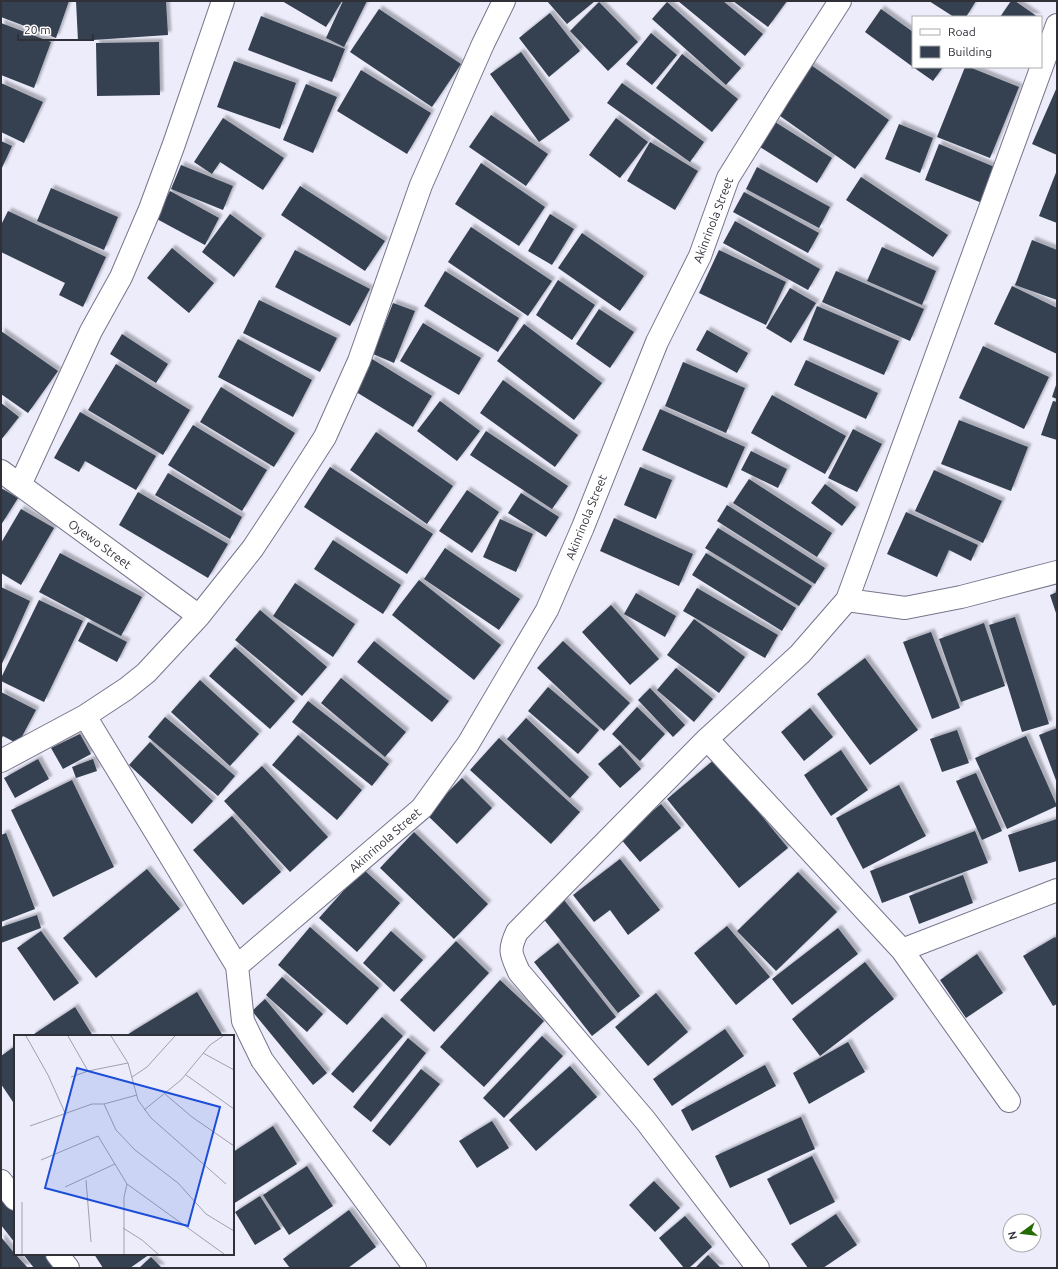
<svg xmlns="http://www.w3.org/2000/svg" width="1058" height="1269" font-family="Ubuntu,sans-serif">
<defs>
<filter id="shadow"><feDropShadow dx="3.5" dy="-3.5" stdDeviation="1" flood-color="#0004"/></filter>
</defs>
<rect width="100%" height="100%" fill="#ececfb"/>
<path fill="#344051" filter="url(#shadow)" d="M1 1H69L56 38 1 17Z
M76 1H166L168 35 78 41Z
M282 1H342L326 27Z
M343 1H367L344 47 326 38Z
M547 1H595L567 24Z
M678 1H723L763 34 745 56Z
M733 1H787L768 27Z
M929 1H976L966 17H954Z
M1011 1H1015L1038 17H1000Z
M599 2 638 42 608 71 570 31Z
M667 2 741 68 726 85 652 19Z
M379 9 461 64 432 107 350 52Z
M881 9 913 32V67L865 32Z
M550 13 580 51 549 77 519 38Z
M261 16 345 49 332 82 248 50Z
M1 23 51 42 34 88 1 75Z
M651 33 677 55 652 85 626 64Z
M159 42 160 95 97 96 96 43Z
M521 52 570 120 539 142 490 74Z
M682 54 738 99 712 132 656 88Z
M234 61 296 83 280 129 217 107Z
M808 63 889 120 855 169 773 111Z
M913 67H943L933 81Z
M965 67H969L1019 87 990 158 937 137Z
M361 70 431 113 407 154 337 111Z
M1 83 43 102 24 143 1 132Z
M622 83 704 142 690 162 607 103Z
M306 84 337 97 313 153 283 140Z
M1057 87V155L1032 144Z
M491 115 548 154 526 186 469 147Z
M223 118 284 158 263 190 220 162 212 174 194 162Z
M616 118 648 142 620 178 589 155Z
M775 122 832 158 817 183 760 147Z
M899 124 933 138 920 173 885 159Z
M1 141 12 146 1 170Z
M650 142 698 171 675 210 627 181Z
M939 144 997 168 982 203 925 180Z
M481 163 545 207 519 246 455 204Z
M181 165 233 186 223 210 171 189Z
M757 167 830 207 819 228 746 189Z
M1057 170V223L1039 216Z
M861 177 948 235 933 257 846 200Z
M300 186 385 241 365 271 281 215Z
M51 188 118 217 104 250 37 221Z
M170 191 219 218 205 245 155 218Z
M744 192 819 233 808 253 733 212Z
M8 211 106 257 83 307 59 295 65 283 1 252V225Z
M230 214 262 238 234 277 202 252Z
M550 214 574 229 552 265 528 251Z
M735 221 820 269 808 290 723 243Z
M471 227 552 281 528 316 448 262Z
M582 233 644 276 620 311 558 268Z
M1032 240 1057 250V300L1015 285Z
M882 247 936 271 922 305 867 281Z
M172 248 214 283 189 313 147 278Z
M295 250 370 289 350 326 275 287Z
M719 250 786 282 766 325 699 293Z
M445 271 519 318 498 352 424 306Z
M836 271 924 309 910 341 822 302Z
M558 280 595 305 572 340 536 315Z
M1012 286 1057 308V354L994 324Z
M790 288 816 303 791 343 766 328Z
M259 300 337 338 320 372 243 333Z
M393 303 415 311 394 363 373 354Z
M817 306 899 341 884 375 803 340Z
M599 309 634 332 610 368 576 344Z
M423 323 481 358 459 395 400 361Z
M524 324 602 383 574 420 497 361Z
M707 330 748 353 737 373 696 350Z
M1 331 58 371 28 413 1 394Z
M122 334 168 364 156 383 110 354Z
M238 339 312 380 293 417 218 377Z
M983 346 1049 377 1024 429 959 398Z
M372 359 432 396 413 427 353 390Z
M806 360 878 393 866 419 794 385Z
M683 362 745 388 726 433 665 406Z
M116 364 190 410 163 455 88 410Z
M503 380 578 435 555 467 480 413Z
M1057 382V399L1052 397Z
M221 387 295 433 274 467 200 422Z
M772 395 846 436 825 474 751 433Z
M440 401 480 431 457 461 417 431Z
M1053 401 1057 402V440L1041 435Z
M1 403 19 417 1 440Z
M660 409 745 447 727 488 642 450Z
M80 412 156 456 136 490 85 461 79 472 54 458Z
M959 420 1028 447 1011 491 941 464Z
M193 425 267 470 242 511 168 465Z
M853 429 882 444 857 492 828 478Z
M486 431 568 486 552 509 470 455Z
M376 432 453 486 427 524 350 470Z
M751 451 787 469 778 488 741 470Z
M330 467 433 534 407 574 304 507Z
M640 467 672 480 656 519 624 505Z
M934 470 1002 501 983 543 915 511Z
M168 473 242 517 230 539 155 495Z
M749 479 832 533 817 557 733 503Z
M825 484 856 507 842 526 811 503Z
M1 488 18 498 1 525Z
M467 490 499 512 472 553 439 531Z
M138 492 228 544 208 578 119 525Z
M521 493 559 517 546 537 508 513Z
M727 505 825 568 815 584 717 521Z
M21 509 54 528 21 585 1 573V543Z
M906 512 978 545 971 561 949 550 937 577 887 554Z
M614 518 693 554 679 586 600 551Z
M500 519 533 534 516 572 483 557Z
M718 528 812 586 799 606 705 548Z
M333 540 401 585 383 614 314 569Z
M445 548 520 599 499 630 424 579Z
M60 553 142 597 121 636 39 592Z
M706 553 796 608 782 631 692 575Z
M419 580 501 645 474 680 392 615Z
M295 583 355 624 333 657 273 616Z
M1 587 30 601 1 666Z
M697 588 778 635 765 658 683 611Z
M1057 592V616L1050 595Z
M636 593 676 616 665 637 624 614Z
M39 600 83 621 44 702 1 681V678Z
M611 605 659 659 630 685 582 632Z
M260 610 327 667 302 696 235 640Z
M1015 617 1049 724 1022 732 989 625Z
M694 619 745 657 719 693 667 655Z
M88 622 127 642 117 662 78 641Z
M984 623 1005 686 961 702 939 639Z
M931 632 960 708 932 719 903 642Z
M374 641 449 701 432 722 357 662Z
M563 641 630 703 604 731 537 668Z
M235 647 295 701 270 729 209 676Z
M865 658 918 730 870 765 817 694Z
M676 668 713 699 694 722 657 690Z
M341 678 406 732 385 757 321 703Z
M200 680 259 734 230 766 171 712Z
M548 687 599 730 578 754 528 711Z
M650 688 685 725 673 737 638 700Z
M1 692 36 710 18 744 3 736 1 740Z
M308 701 389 764 372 786 292 722Z
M637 707 665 734 640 761 612 734Z
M810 708 833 737 804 761 781 732Z
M165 717 235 776 218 796 148 737Z
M526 718 589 777 570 798 507 739Z
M1057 728V783L1039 735Z
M957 730 969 763 942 772 930 739Z
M80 734 91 754 63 769 51 748Z
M298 735 362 790 337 820 272 765Z
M1026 736 1057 806 1007 829 975 758Z
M499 738 580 812 551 844 470 770Z
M150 742 213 801 192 824 129 765Z
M620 745 641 769 620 788 598 764Z
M841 750 868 790 831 816 804 775Z
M38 759 49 779 15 798 4 778Z
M93 759 97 771 76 778 72 767Z
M715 759 788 848 739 888 667 799Z
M262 766 328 837 290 872 224 801Z
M976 773 1002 831 982 840 956 781Z
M462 778 492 808 457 844 426 814Z
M72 780 114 867 53 897 11 810Z
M899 785 926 836 863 869 836 818Z
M661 804 681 828 640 862 620 838Z
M232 816 281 872 243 905 193 850Z
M1057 819V861L1019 872 1008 835Z
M975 831 988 863 882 903 870 871Z
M414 832 488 904 454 939 380 868Z
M6 833 35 909 1 922V835Z
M620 859 660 910 628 935 610 910 594 922 573 895Z
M147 869 180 909 96 978 63 938Z
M363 869 400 903 357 952 319 918Z
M798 872 837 912 776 971 737 931Z
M963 875 973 903 919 924 909 896Z
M564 900 640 996 618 1013 542 917Z
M37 915 41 928 1 943V927Z
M727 926 770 977 736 1005 694 953Z
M310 927 379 988 347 1025 278 965Z
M838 928 858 954 792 1005 772 979Z
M41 931 79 983 54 1001 17 948Z
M391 931 423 960 394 992 363 963Z
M1055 937 1057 940V1004L1053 1006 1023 956Z
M456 941 489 973 434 1032 400 1000Z
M558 943 616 1017 592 1036 534 962Z
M977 954 1003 993 966 1018 940 980Z
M865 962 894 999 820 1056 792 1019Z
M282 977 323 1014 307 1032 266 995Z
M500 980 544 1021 484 1087 440 1047Z
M197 992 223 1036H125Z
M656 993 688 1032 648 1066 615 1027Z
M265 999 327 1073 313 1085 252 1011Z
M75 1007 93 1036H31Z
M382 1017 403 1036 353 1093 331 1074Z
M725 1029 744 1056 672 1106 653 1079Z
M542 1036 563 1056 504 1118 483 1098Z
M408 1038 426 1053 371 1122 353 1107Z
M848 1042 865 1072 809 1104 793 1073Z
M15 1046V1105L1 1084V1056Z
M765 1065 776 1086 692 1131 681 1110Z
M570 1066 597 1097 536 1151 509 1120Z
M421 1069 440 1084 390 1146 372 1131Z
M801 1117 815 1149 730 1188 715 1156Z
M492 1121 509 1148 477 1168 459 1141Z
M273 1126 297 1164 233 1204V1152Z
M812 1156 835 1202 790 1225 767 1179Z
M307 1166 333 1206 289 1235 263 1195Z
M654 1181 680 1208 655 1232 629 1205Z
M260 1196 281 1229 255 1245 235 1212Z
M6 1199 15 1211V1243L1 1225V1202Z
M349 1210 376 1247 348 1268H290L283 1259Z
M836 1214 857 1245 823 1268H808L791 1244Z
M685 1216 712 1247 689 1268H684L659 1238Z
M1 1237 15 1254 28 1268H1Z
M23 1254H49L59 1268H34Z
M94 1254H150L130 1268H103Z
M708 1255 721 1268H695Z
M151 1257 162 1268H139Z"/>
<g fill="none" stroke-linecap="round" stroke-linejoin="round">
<g stroke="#76768c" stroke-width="24">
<path id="minor" d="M1 471 199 616
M20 485 91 331 121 277 150 209 174 144 223 1
M847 600 905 608 961 597 1057 572
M85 716 237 966 243 1021 262 1060 415 1268
M707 739 902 950 1009 1101
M1 761 85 716 126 689 146 673 199 616 253 548 286 498 325 437 359 361 421 185 483 44 504 1
M902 950 1057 890
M237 966 422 808 468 744 547 610 583 527 657 342 700 256 728 178 779 96 840 1
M1 1181 15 1199
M57 1254 68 1268
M758 1268 645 1120 519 972C511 954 508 951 517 932L707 739 800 654 847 600 1057 25"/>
</g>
<use href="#minor" stroke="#fff" stroke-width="22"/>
</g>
<g text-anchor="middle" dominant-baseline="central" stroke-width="4" stroke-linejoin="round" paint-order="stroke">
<g font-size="12" fill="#303039" stroke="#fff">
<text transform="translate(713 220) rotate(-69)">Akinrinola Street</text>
<text transform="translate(586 517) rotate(-68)">Akinrinola Street</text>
<text transform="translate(100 544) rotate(36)">Oyewo Street</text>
<text transform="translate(385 840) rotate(-41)">Akinrinola Street</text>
</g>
</g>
<g transform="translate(14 1035)">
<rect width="220" height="220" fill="#ececfb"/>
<path fill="none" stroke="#a1a1ad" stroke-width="1" d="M12 1 34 40 52 80M54 1 74 36M97 1 114 28 124 65 137 83 212 149M189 18 220 35M172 40 220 74M57 42 74 36 114 28M118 42 133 32 161 1M151 59 178 82 220 111M90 69 102 95 121 115 164 148 192 179 220 196M130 75 167 45 196 10 209 1M16 91 78 69H90L123 60M27 125 84 101 113 149 210 219M72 145 77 207M51 152 101 129M8 167V219M109 193 128 205 144 219M110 219V162L113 149"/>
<path fill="#1d4ed8" fill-opacity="0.15" stroke="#1d4ed8" stroke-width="2" d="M63 33 206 72 174 191 31 153Z"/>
<rect width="220" height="220" fill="none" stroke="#303039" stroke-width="2"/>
</g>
<rect width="1058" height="1269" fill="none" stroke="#303039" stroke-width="4"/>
<rect x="912" y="16" width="130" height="52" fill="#ffffff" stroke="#acacb0"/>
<rect x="920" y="29" width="20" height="6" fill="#ffffff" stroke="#acacb0"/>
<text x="948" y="36" font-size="12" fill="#303039">Road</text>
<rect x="920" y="46" width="20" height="12" fill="#344051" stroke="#acacb0"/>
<text x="948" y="56" font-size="12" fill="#303039">Building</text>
<g transform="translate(1022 1233) rotate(255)"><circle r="19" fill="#ffffff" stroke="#acacb0"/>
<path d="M0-3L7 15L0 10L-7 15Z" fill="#256b04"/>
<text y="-6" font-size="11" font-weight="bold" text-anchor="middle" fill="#303039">N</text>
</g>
<path d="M18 34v6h75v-6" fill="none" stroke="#303039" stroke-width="2"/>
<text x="24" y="34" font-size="12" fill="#303039" stroke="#ffffff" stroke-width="3" paint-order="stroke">20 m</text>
</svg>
